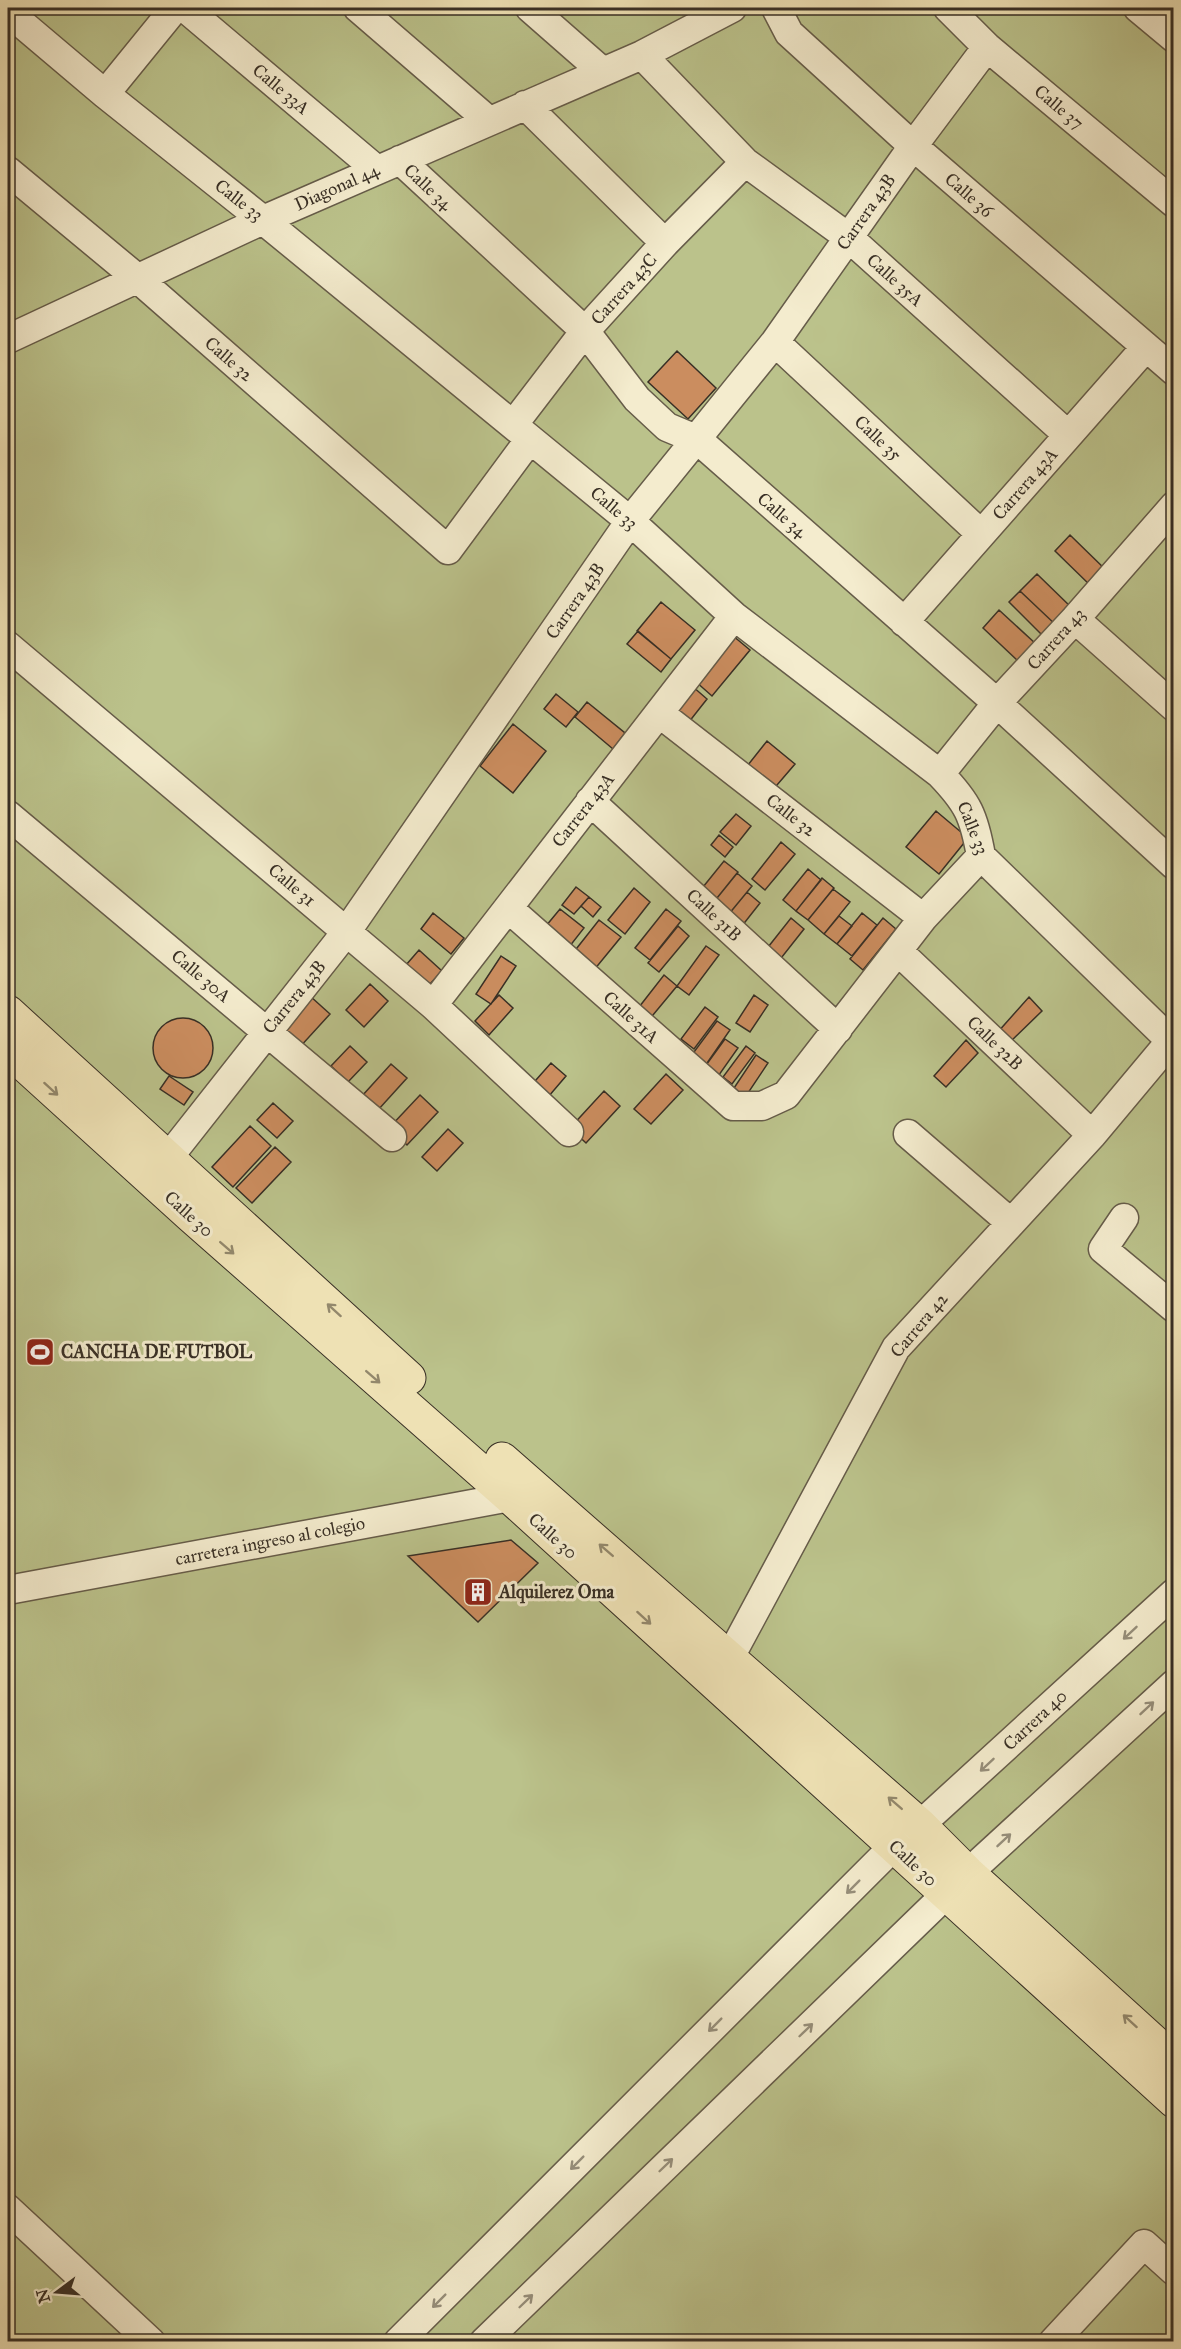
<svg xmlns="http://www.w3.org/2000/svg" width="1181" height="2349" font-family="'IM FELL Great Primer',serif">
<rect width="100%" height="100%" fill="#eee1b4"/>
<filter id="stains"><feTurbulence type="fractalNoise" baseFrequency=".00333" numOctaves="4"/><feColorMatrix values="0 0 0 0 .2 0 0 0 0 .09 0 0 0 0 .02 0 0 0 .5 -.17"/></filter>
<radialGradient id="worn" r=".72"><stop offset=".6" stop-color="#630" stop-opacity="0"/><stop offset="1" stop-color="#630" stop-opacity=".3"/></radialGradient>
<path fill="#bbc28b" stroke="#7a7858" stroke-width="1.5" d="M8 8H1173V2341L8 2342Z"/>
<path fill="#cb8d5f" stroke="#382f25" stroke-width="1.5" d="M677 351 716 388 688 419 648 382Z
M1070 535 1109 573 1094 589 1055 551Z
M1037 574 1074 610 1058 627 1020 591Z
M1020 591 1058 627 1046 639 1009 602Z
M661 602 695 630 671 659 637 631Z
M999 610 1036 644 1019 662 983 628Z
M638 631 671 659 661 672 627 644Z
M732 635 750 650 712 696 695 681Z
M692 686 707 699 685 727 669 714Z
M556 694 578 712 566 727 544 709Z
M587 702 625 733 613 749 575 717Z
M513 724 546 751 513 793 480 766Z
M767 741 795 764 771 792 744 770Z
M936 811 968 838 939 874 906 847Z
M736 814 751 826 736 845 720 832Z
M719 835 733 847 725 857 711 845Z
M781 842 795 854 765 890 752 879Z
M724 861 738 872 709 908 695 897Z
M808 869 821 880 796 911 783 900Z
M737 873 752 886 724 920 709 908Z
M822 878 834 888 808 920 796 911Z
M576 887 589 897 574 914 562 905Z
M634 888 650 902 625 934 608 920Z
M833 889 850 902 824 934 808 920Z
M747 892 760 903 738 931 724 920Z
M589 897 601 907 593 917 581 906Z
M560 909 584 928 566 951 541 932Z
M666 909 681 921 650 960 635 948Z
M433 913 464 938 451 954 421 929Z
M862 913 877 925 852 956 837 944Z
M839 916 852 926 837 944 824 934Z
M791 918 804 929 778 962 765 951Z
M883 918 896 929 863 970 850 959Z
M599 920 621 937 594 970 573 953Z
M678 926 689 936 659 972 648 963Z
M706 946 719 955 689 995 677 986Z
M419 950 442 971 429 985 406 965Z
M501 956 516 966 491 1004 476 994Z
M664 975 677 986 648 1021 636 1011Z
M370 984 388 1001 364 1027 346 1010Z
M499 995 513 1008 489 1035 475 1021Z
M754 995 768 1005 750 1032 736 1023Z
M310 996 330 1014 299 1048 280 1029Z
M1029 997 1042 1011 1009 1043 997 1033Z
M705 1007 718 1017 694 1049 681 1039Z
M153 1048a30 30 0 1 1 60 0a30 30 0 1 1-60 0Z
M717 1021 730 1030 705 1066 691 1056Z
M725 1039 738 1048 714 1082 701 1072Z
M966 1040 978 1053 946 1087 934 1076Z
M350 1046 367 1062 348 1082 331 1066Z
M746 1046 755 1053 732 1084 723 1077Z
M756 1055 768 1063 744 1099 732 1091Z
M551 1063 566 1076 543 1103 528 1089Z
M391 1064 407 1078 378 1110 362 1096Z
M666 1074 683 1090 651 1124 634 1109Z
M169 1076 193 1092 184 1105 160 1089Z
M604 1091 620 1106 586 1143 570 1128Z
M420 1095 438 1112 407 1145 389 1128Z
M273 1103 293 1121 277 1138 257 1120Z
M250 1126 271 1146 233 1187 212 1167Z
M448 1129 463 1143 437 1171 422 1157Z
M275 1147 291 1162 252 1203 236 1188Z
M511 1540 538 1563 478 1622 408 1556Z"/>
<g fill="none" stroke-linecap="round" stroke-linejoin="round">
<g stroke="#665c49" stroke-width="31">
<path id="minor" d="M185 8 377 170
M358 8 489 121
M530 8 603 72
M776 8 789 33 913 146 1174 371
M948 8 987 47 1174 203
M1138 8 1174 38
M8 12 105 94 263 220 630 521 734 616 940 774C968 803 974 816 981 856L1174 1044
M642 55 745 162 848 237 1068 435
M105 94 175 8
M525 105 665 243
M400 160 585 331 637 399 667 427 698 440 997 703 1174 865
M8 171 137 278 448 550 530 439
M8 339 263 220 642 55 732 8
M775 342 981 534
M513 425 585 331 665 243 745 162
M1075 619 1174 707
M904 622 1146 347
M8 646 433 1005 569 1132
M659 713 923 918
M940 774 997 703 1075 619 1174 506
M590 801 838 1029
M8 815 392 1137
M508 908 733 1106H762L786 1095 923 918 981 856
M898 951 1092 1135
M433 1005 734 616
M908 1134 1011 1223
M168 1158 347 931 630 521 775 342 913 146 987 47
M1124 1218 1103 1249 1174 1308
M8 1590 510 1497 522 1483
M729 1659 896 1348 1092 1135 1174 1037
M8 2209 151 2342
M398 2342 894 1846 920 1825 1174 1593
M484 2342 968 1873 1174 1684
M1053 2342 1144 2244 1174 2271"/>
</g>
<g stroke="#382f25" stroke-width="35">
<path id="major" d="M8 1012 409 1378
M8 1050 191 1216 510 1497 1174 2101
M502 1459 920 1825 968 1873 1174 2060"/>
</g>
<use href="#minor" stroke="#f4ecce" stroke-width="28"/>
<use href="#major" stroke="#eee1b4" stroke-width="33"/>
</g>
<defs><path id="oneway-shaft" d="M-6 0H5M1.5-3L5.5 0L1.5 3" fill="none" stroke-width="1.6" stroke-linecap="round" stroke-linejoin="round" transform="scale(1.5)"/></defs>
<g stroke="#93886c">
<use href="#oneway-shaft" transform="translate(51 1089) rotate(42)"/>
<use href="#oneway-shaft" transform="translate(227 1248) rotate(41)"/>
<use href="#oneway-shaft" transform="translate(334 1310) rotate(-138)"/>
<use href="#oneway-shaft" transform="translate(373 1377) rotate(41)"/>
<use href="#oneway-shaft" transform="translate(606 1550) rotate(-139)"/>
<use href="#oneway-shaft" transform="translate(644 1618) rotate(42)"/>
<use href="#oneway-shaft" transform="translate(895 1803) rotate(-139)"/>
<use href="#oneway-shaft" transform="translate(1130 2021) rotate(-138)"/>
</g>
<g stroke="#968e7a">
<use href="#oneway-shaft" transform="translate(1130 1633) rotate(137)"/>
<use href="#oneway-shaft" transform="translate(1147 1708) rotate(-43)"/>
<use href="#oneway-shaft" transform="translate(987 1765) rotate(137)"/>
<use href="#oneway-shaft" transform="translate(1004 1840) rotate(-43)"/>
<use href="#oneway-shaft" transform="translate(853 1887) rotate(135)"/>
<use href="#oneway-shaft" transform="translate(715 2025) rotate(135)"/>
<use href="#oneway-shaft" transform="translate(806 2030) rotate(-44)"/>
<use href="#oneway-shaft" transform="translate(577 2163) rotate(135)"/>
<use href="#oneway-shaft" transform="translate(666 2165) rotate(-44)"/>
<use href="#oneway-shaft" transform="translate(439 2301) rotate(135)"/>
<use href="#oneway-shaft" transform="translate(526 2301) rotate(-44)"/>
</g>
<defs>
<g id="stadium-square" transform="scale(1.5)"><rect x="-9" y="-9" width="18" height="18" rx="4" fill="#8f2418" stroke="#f4ecce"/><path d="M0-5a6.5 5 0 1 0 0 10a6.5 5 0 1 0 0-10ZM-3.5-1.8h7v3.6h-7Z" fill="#fff"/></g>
<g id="building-square" transform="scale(1.5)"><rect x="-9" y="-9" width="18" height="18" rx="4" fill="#8f2418" stroke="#f4ecce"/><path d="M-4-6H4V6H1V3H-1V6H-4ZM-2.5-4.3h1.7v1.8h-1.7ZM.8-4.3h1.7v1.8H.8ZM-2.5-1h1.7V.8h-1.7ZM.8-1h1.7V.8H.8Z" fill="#fff"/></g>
</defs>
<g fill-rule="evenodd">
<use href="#stadium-square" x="40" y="1352"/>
<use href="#building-square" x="478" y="1592"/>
</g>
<g text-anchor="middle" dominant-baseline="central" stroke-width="6" stroke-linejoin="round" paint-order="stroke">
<g font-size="18" fill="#382f25" stroke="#f4ecce">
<text transform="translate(281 89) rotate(40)">Calle 33A</text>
<text transform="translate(1059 107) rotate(40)">Calle 37</text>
<text transform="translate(337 187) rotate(-24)">Diagonal 44</text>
<text transform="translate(428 187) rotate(43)">Calle 34</text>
<text transform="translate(969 195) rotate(41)">Calle 36</text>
<text transform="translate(239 200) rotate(38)">Calle 33</text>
<text transform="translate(866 212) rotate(-55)">Carrera 43B</text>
<text transform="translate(895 280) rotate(42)">Calle 35A</text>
<text transform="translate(624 289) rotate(-48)">Carrera 43C</text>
<text transform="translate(229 359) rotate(41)">Calle 32</text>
<text transform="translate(878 438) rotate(43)">Calle 35</text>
<text transform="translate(1025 484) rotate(-49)">Carrera 43A</text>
<text transform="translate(614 508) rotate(40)">Calle 33</text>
<text transform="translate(782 515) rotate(41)">Calle 34</text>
<text transform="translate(575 601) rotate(-55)">Carrera 43B</text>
<text transform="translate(1056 639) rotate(-48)">Carrera 43</text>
<text transform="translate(583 810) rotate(-52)">Carrera 43A</text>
<text transform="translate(791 815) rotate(38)">Calle 32</text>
<text transform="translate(973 828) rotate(68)">Calle 33</text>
<text transform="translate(292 885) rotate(40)">Calle 31</text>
<text transform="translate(714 915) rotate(43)">Calle 31B</text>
<text transform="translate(201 976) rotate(40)">Calle 30A</text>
<text transform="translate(294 997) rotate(-51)">Carrera 43B</text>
<text transform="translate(631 1017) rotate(42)">Calle 31A</text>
<text transform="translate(995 1043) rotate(44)">Calle 32B</text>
<text transform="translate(189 1214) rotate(42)">Calle 30</text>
<text transform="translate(919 1325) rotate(-50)">Carrera 42</text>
<text transform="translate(553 1536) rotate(42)">Calle 30</text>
<text transform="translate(270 1541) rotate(-11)">carretera ingreso al colegio</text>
<text transform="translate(1035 1720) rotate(-43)">Carrera 40</text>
<text transform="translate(913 1863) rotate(43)">Calle 30</text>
</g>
<g font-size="18" font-weight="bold" fill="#382f25" stroke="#f4ecce" text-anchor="start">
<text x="61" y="1352">CANCHA DE FUTBOL</text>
<text x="499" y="1592">Alquilerez Oma</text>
</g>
</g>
<rect width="1181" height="2349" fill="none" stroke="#eee1b4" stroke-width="30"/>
<rect x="9" y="9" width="1163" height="2331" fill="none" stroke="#382f25" stroke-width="3"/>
<rect x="15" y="15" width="1151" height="2319" fill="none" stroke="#382f25" stroke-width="1.5"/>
<g transform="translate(57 2292) rotate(254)" stroke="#f4ecce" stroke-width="4.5" paint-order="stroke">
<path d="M0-4.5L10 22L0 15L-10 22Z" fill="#382f25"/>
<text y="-9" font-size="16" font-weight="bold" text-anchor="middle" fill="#382f25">N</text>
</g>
<rect width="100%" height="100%" filter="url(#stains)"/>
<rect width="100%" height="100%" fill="url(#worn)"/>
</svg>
